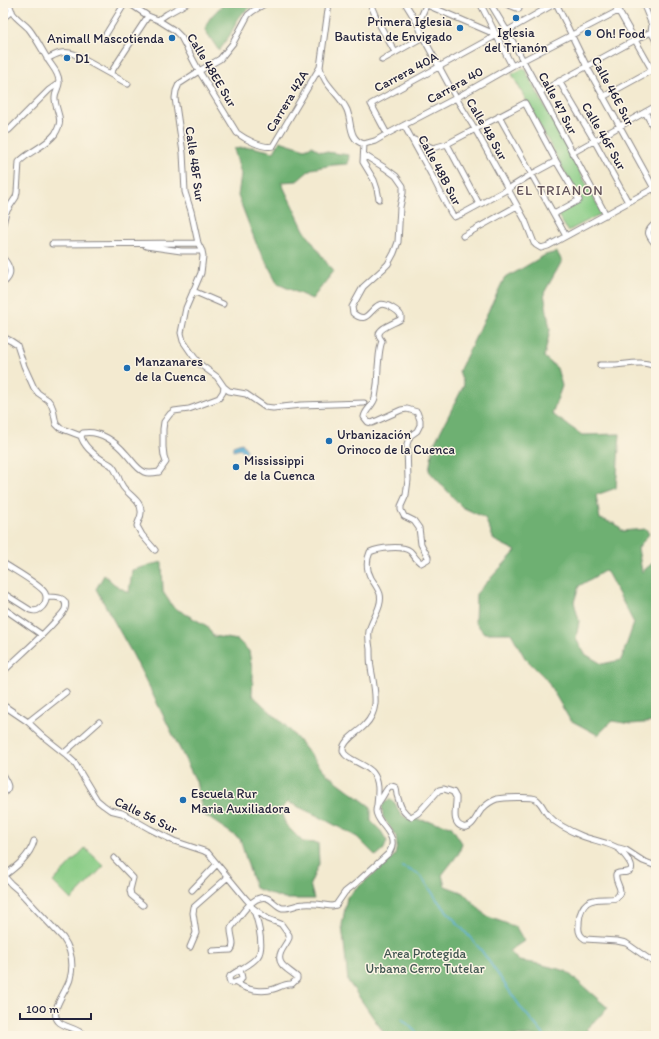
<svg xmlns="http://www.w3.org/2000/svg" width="659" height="1039" font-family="Itim,sans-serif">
<rect width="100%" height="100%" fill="#fcf5e5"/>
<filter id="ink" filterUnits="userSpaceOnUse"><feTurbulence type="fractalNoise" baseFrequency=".025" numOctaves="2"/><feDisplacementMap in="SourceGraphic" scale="8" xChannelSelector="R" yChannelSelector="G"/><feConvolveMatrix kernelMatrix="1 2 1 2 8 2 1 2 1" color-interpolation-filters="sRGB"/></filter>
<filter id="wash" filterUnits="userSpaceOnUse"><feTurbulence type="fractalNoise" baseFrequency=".012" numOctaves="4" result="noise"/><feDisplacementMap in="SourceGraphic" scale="16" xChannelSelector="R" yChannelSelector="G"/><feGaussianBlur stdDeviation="0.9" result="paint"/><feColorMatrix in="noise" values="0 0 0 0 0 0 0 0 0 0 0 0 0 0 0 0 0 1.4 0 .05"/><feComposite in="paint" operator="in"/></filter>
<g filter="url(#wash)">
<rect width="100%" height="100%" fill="#f3ead0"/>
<path fill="#88cc85" stroke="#557760" d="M524 68 602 213 568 231 557 214 580 200 512 74Z
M85 848 104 866 71 900 53 882Z"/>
<path fill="#6eb072" stroke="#486956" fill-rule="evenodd" d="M224 3H256L240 15 230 35 219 51 205 30C208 16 216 13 224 3Z
M280 141 305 149 312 146 319 151 349 155 348 164 333 165 311 169 297 181 281 182 304 230 333 272 312 299 278 284 256 243 238 196 241 174 234 149 252 147 274 152Z
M557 252 562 261 544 293 550 330 544 357 557 368 562 386 552 414 582 435 620 434 616 488 596 495 600 519 616 524 622 531 646 529 649 534 638 548 642 572 656 560V722L631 724 612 721 598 735 570 720 546 679 525 658 511 633H484L475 622 476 594 516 551 494 540 485 518 462 507 429 471 433 446 464 385 459 371 504 279 545 255ZM606 570 634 623 621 660 602 664 585 654 576 639 579 621 574 602 579 586Z
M162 562 163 592 173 607 207 626 213 636 238 640 249 651 253 675 252 695 289 729 327 774 371 807V821L381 831 387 841 384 849 376 856 357 837 318 816 288 802 280 810 286 825 303 842 318 843 319 864 310 884 314 899H284L255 888 240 839 203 814 196 781 133 655 96 589 104 575 114 584 129 593 132 570Z
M389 799 395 803 400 814 409 819 428 821 451 826 462 843 459 853 442 875 445 886 464 893 486 916 516 927 524 941 509 951 519 961 539 964 566 971 608 1008 586 1029 593 1036 639 1034 643 1036H386L348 981 342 925 347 897 395 855 397 845 396 836 383 817 382 805Z"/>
<path fill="#58aed4" stroke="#3d6888" d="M242 443 247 450 245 453 240 449 233 451V446Z"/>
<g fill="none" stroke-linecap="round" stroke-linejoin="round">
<path stroke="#58aed4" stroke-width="1.5" d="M402 867 417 873 423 879 438 901 481 950 522 1009 545 1036
M402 1019 415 1031 421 1036"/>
</g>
</g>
<g filter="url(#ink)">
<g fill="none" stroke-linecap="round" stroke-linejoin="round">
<g stroke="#8a8686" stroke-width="7">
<path id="street" d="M129 3 148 16 158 20 174 30 181 37 199 71 237 133C245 139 263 149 273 146L320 67
M329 3 320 67C323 85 340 94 347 110 352 122 348 140 364 144
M370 3 378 22 395 52
M405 3 418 24 423 37 456 98 475 129 525 220 534 243 536 245 541 248 548 246 656 187
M480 3 512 66
M490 3 507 31 540 92 606 215
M504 3 519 9
M556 3 587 67 656 192
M614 3 656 77
M643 3 652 25 651 32 656 41
M427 5 497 35
M3 18 12 11
M158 20 167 14 187 3
M418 24 427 3
M103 39 125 3
M47 59C56 54 63 50 74 54L128 84
M382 60 423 37
M110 74 148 16
M559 81 594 140 628 202
M540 92 635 40 651 32
M603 97 652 70
M645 112 656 132
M499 116 566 236
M404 125 431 174 451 213 454 217 462 214 508 189 532 174 556 161
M9 130 49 90 59 83
M387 134 371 104 497 35 507 31 556 3
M412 139 433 148 447 144 525 103 556 161 579 200 554 214
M364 144 375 141 387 134 456 98 512 66 618 11
M364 144 363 162 374 180 377 189 379 199
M447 144 479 204
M572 153 656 106
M364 155 385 168 396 176 403 186V193L400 207 398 242 394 253 388 264 383 269 363 287 352 307 353 313C367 325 369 310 379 305 385 302 399 311 401 316 401 317 401 318 401 319 395 323 378 328 379 335 379 338 381 339 382 341 379 349 379 358 378 367 378 377 377 388 375 398 373 406 365 410 364 417L368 422 372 423 401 410 407 409 417 412 420 420V425L417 431 410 436 407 444 408 480 406 495 401 506V510L404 516 414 521 419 528 421 544 428 557V559L421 563C416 560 414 555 410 551 402 545 379 548 370 552 366 561 366 569 371 578 374 583 378 588 380 594 383 606 372 619 369 631 368 637 369 643 370 649 370 655 370 662 371 668 373 680 376 692 375 704 374 712 370 720 365 725 359 732 343 740 343 750 343 759 367 764 373 773 380 782 378 794 377 805
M656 223C644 232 648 235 656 245
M3 224 6 212 16 197 17 192 19 162C29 151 45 147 55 134 65 118 56 114 55 99 54 93 60 87 59 82 59 72 51 66 47 58 41 48 36 38 29 29 24 23 16 19 12 12 11 9 10 6 9 3
M463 236 517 206
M52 244 198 243
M146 246 181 251H202
M3 258C10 266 14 275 3 283
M193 291 223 304
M3 337 11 341 17 345 24 366 34 388 38 393 48 400 51 404 53 409 56 424 60 428 81 436
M600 365C605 365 610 365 616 365 629 364 644 360 656 367
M224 387 229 391 246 394 265 407 273 408 301 405 364 403
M155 550 142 535 137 526C138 521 142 516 141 511 141 501 129 495 123 487 118 480 118 471 111 465 108 463 104 461 101 459 93 454 83 445 81 436L83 433C100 430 116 442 126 454 132 460 136 468 144 472 148 474 154 473 159 472L166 462 164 456 163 447V429L164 422 170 414 174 411 189 409 219 398 223 392 224 387 217 377 201 365 194 357 183 341 181 333 186 308 201 273 203 256 202 251 198 243 191 211 185 192 183 153 175 98 176 91 179 84 199 71 220 59 233 43 248 15 253 11 266 3
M3 563C12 569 41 585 45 593 49 602 40 614 30 610L3 593
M3 608 42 635
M3 672C21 654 41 638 58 618 61 615 64 612 65 609 69 596 54 597 46 597
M3 705 28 722 44 737 64 753 74 762 97 800 103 805 110 810 122 813 150 829 174 841 204 851 208 853 246 899C247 900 250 903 250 904 257 913 265 947 258 956 252 965 239 969 230 976L229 979 230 982 233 983 241 980 242 978 240 969
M28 722 66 692
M64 753 99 722
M3 776C8 785 11 787 3 794
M619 848 626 850 643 861 656 866
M114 858 133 878 130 890 131 895 143 905
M3 875 11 884 18 890 63 938C72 951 74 964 70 979 67 991 49 1010 58 1021 64 1028 77 1027 85 1036
M4 876C16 867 30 856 34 841
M192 890 217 864
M190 947 196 933 193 913 194 907 228 877
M212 951 231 950C236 944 230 935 231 928 238 919 253 893 267 898 273 900 276 906 282 908 289 909 297 904 304 904 313 903 323 905 332 906L336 905 345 892 355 884 389 853C401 835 376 824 376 811 376 806 378 803 381 799 384 795 386 789 390 786 392 786 394 786 396 788 396 788 397 794 397 795 400 804 401 812 411 817L418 813 439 790 444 789 453 792C454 793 455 796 456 797 457 807 450 823 463 827 473 829 477 814 482 809 486 805 491 801 497 799 503 798 531 796 536 799 542 803 544 811 549 816 557 825 570 831 582 836 591 840 616 844 621 851 624 855 639 870 627 872 623 873 620 872 616 874 614 884 626 889 616 898 609 900 601 898 594 900 582 902 579 915 579 925 578 931 580 936 585 939L617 941 626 943 656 964
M236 983C246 990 262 993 274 989 280 987 286 983 292 984L297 979V977C290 970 275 965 281 952 283 947 287 943 289 938V935L281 924 268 919 253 908"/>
</g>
<use href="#street" stroke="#fff" stroke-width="5"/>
</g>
</g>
<g fill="#1f6fb2" stroke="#fcf5e5" stroke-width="1.5">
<circle cx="516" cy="18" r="4"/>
<circle cx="460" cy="28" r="4"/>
<circle cx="588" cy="33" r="4"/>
<circle cx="172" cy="38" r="4"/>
<circle cx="67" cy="58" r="4"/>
<circle cx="127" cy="368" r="4"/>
<circle cx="329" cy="441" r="4"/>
<circle cx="236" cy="467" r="4"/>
<circle cx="183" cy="800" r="4"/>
</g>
<g text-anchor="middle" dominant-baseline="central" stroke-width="3" stroke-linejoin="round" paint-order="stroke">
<g font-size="13" fill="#22223b" stroke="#fcf5e5" text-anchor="start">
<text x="452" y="21" text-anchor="end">Primera Iglesia<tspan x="452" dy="15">Bautista de Envigado</tspan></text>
<text x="516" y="32" text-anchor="middle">Iglesia<tspan x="516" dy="15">del Trianón</tspan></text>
<text x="596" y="33">Oh! Food</text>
<text x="164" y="38" text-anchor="end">Animall Mascotienda</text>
<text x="75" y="58">D1</text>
<text x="135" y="361">Manzanares<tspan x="135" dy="15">de la Cuenca</tspan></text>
<text x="337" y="434">Urbanización<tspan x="337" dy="15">Orinoco de la Cuenca</tspan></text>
<text x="244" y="460">Mississippi<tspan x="244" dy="15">de la Cuenca</tspan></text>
<text x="191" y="793">Escuela Rur<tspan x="191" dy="15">Maria Auxiliadora</tspan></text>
</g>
<g font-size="13" fill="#22223b" stroke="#fcf5e5">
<text transform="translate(212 70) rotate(59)">Calle 48EE Sur</text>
<text transform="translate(406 72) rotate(-28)">Carrera 40A</text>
<text transform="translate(455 85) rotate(-29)">Carrera 40</text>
<text transform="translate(613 91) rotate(62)">Calle 46E Sur</text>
<text transform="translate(287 101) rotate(-59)">Carrera 42A</text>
<text transform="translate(558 103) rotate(62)">Calle 47 Sur</text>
<text transform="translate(487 129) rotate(60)">Calle 48 Sur</text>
<text transform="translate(604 136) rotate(60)">Calle 46F Sur</text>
<text transform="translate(195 164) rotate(82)">Calle 48F Sur</text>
<text transform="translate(440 170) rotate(62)">Calle 48B Sur</text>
<text transform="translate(146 815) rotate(26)">Calle 56 Sur</text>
</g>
<g font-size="13" fill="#415551" stroke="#fcf5e5">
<text x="425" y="953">Area Protegida<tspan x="425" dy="15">Urbana Cerro Tutelar</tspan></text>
</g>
<g font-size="14" letter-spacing="1" fill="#62535a" stroke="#fcf5e5">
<text x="560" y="190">EL TRIANON</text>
</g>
</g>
<rect width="659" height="1039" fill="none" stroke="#fcf5e5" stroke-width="16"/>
<path d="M20 1013v6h71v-6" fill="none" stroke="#22223b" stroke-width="2"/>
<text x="26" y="1013" font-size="12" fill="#22223b" stroke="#fcf5e5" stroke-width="3" paint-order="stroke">100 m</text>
</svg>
